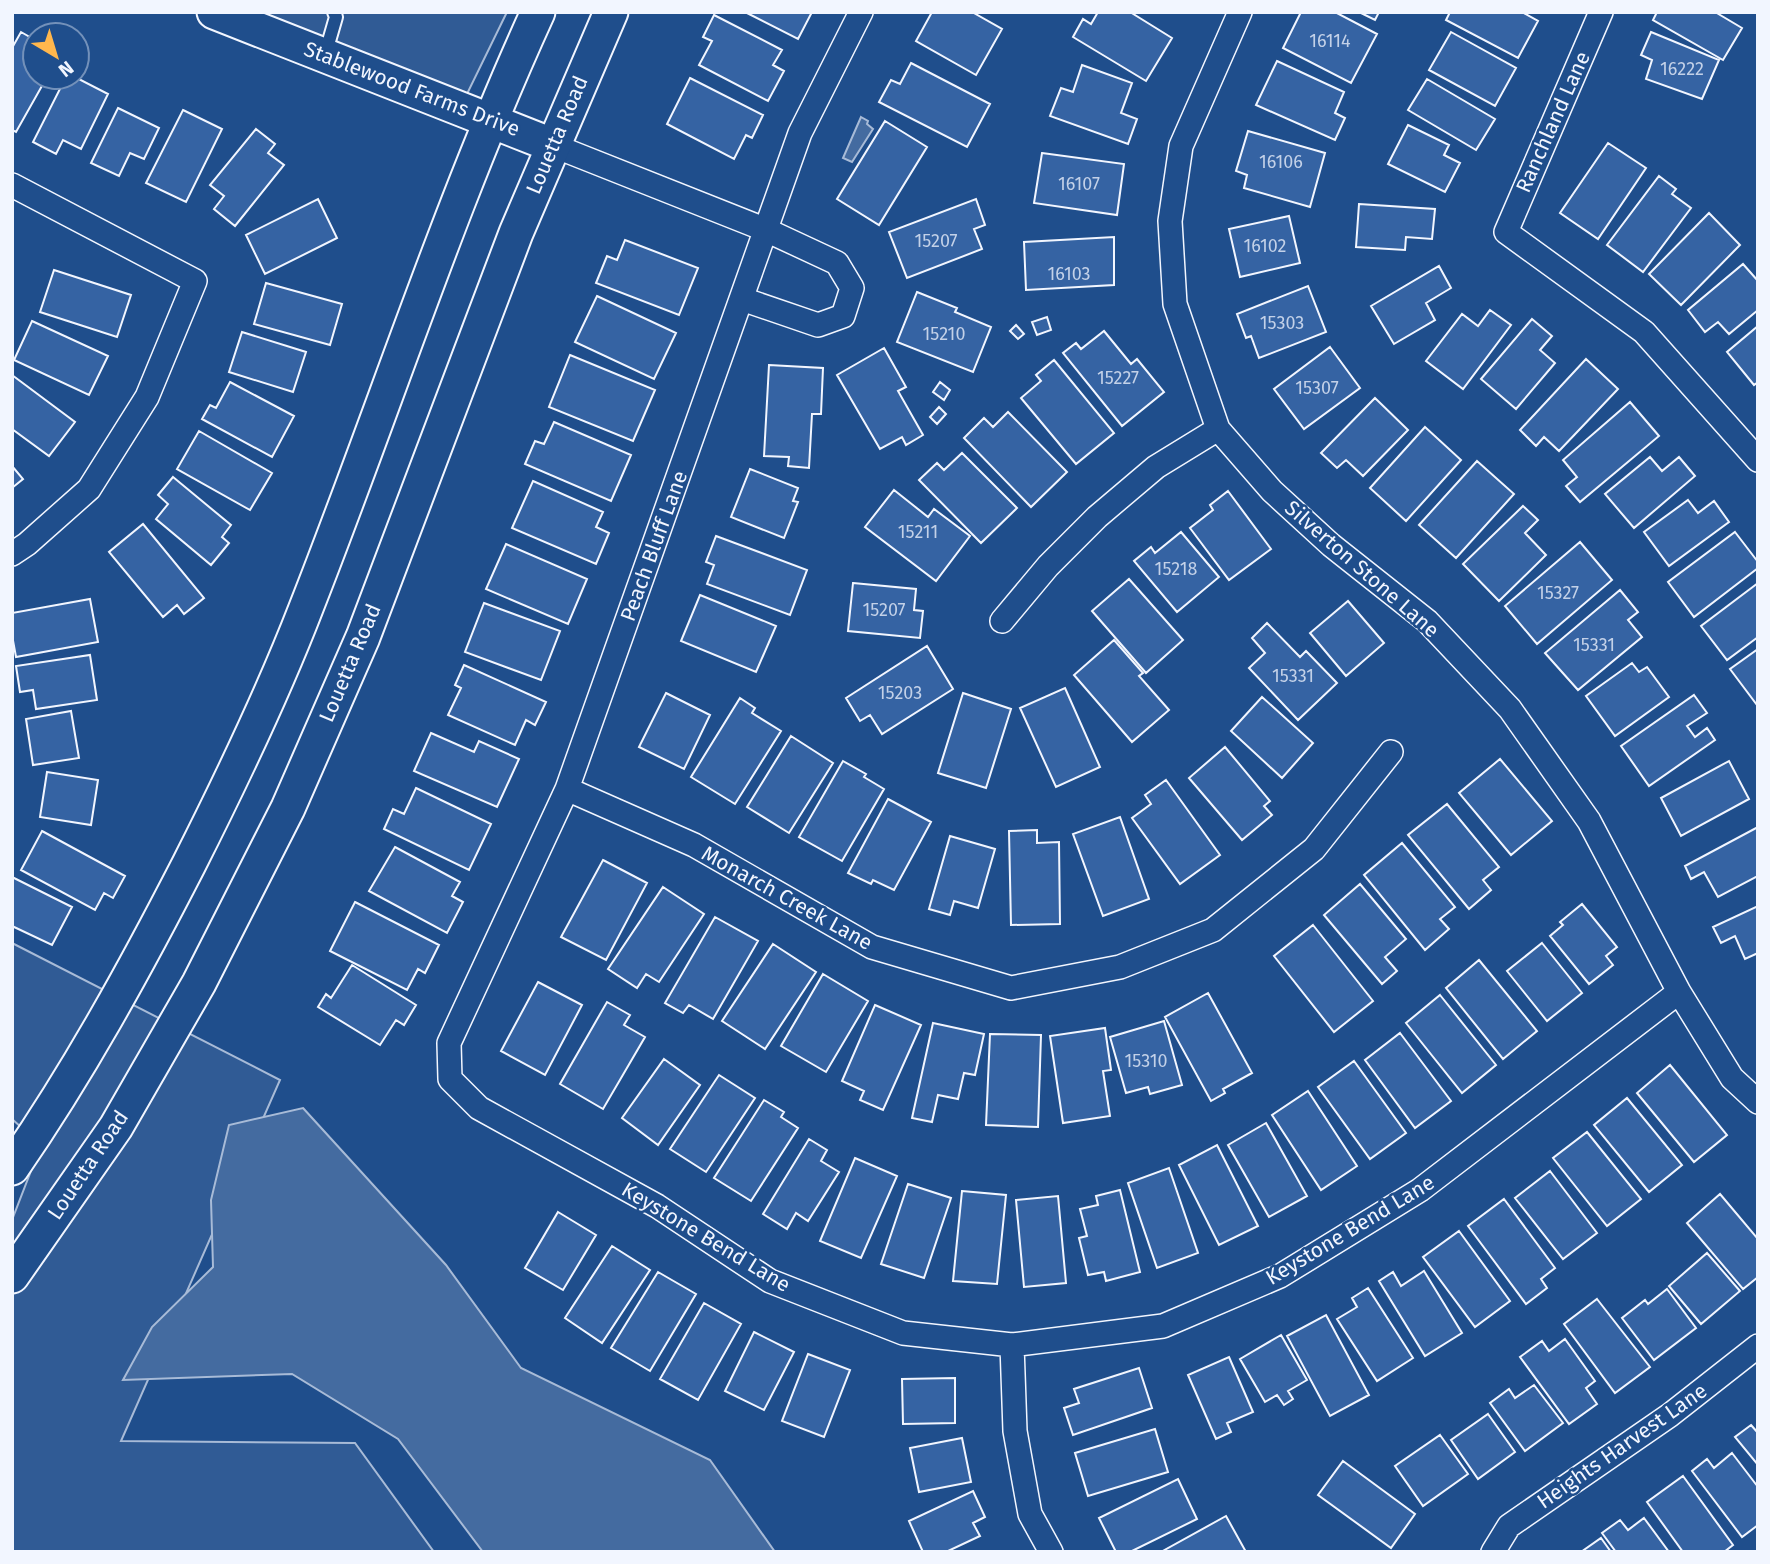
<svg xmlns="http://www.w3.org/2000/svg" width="1770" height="1564" font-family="'Fira Sans',sans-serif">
<rect width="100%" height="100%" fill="#1f4e8c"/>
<path fill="#305b95" stroke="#a8bbd7" stroke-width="2" d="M238 12H507L466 96Z
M12 943 280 1080 121 1441 355 1443 434 1552H12V1220L41 1145 12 1119Z"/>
<path fill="#446ba0" stroke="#a8bbd7" stroke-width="2" d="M861 117 868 121 867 124 873 129 852 162 843 158Z
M303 1108 446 1265 521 1368 710 1460 775 1552H483L398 1439 292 1374 123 1380 152 1327 213 1267 211 1200 229 1125Z"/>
<path fill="#3563a3" stroke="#f2f6ff" stroke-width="2" d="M745 12H812L798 39Z
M932 12H972L1002 29 976 75 916 41Z
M1098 12H1130L1172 38 1146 81 1073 37 1083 19 1091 24Z
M1301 12H1335L1377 34 1351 83 1283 48Z
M1359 12H1379L1375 20Z
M1450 12H1522L1538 21 1518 58 1446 20Z
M1657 12H1715L1742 28 1723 60 1653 20Z
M714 15 782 50 773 65 784 71 768 101 699 65 712 41 703 37Z
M21 32 35 40V77H47L16 132 12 130V48Z
M1451 32 1516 68 1495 106 1429 70Z
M1651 32 1719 60 1702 99 1646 79 1652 60 1641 55Z
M1277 61 1344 92 1335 113 1345 118 1335 140 1256 105Z
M911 63 990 104 967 147 879 102 891 80 900 84Z
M1082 65 1132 83 1121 113 1137 119 1128 144 1050 116 1061 88 1073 92Z
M66 77H75L108 94 81 149 63 140 56 154 33 142Z
M690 78 763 115 752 138 746 135 734 159 667 124Z
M1427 79 1495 119 1476 150 1408 110Z
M118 108 159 128 144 159 130 153 119 176 91 163Z
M183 110 222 129 186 202 146 183Z
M885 121 927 147 879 225 837 199Z
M1408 125 1449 145 1444 155 1460 163 1445 192 1388 164Z
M256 129 275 144 268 153 284 165 235 226 214 209 224 196 210 185Z
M1248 131 1325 153 1310 207 1244 188 1247 175 1236 171Z
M1608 143 1646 168 1598 239 1560 213Z
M1042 153 1124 164 1117 215 1034 203Z
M1659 176 1676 189 1672 194 1691 208 1643 272 1607 245Z
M318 199 337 238 265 274 246 235Z
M976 199 985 225 974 229 982 249 907 278 889 232Z
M1359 204 1435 209 1432 239 1406 237 1405 250 1356 247Z
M1709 213 1740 245 1681 305 1649 274Z
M1289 216 1300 263 1240 277 1229 229Z
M1114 237V285L1026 290 1024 242Z
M625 240 698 268 679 315 596 283 607 256 617 260Z
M1743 264 1758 281V310L1729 334 1718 322 1705 332 1688 310Z
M1439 266 1451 288 1426 303 1435 320 1394 344 1371 306Z
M54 270 131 295 117 337 40 312Z
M266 283 342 304 330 345 254 324Z
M1308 286 1326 332 1259 358 1251 336 1246 338 1237 314Z
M917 292 957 308 955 312 991 327 973 372 897 342Z
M597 296 676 333 654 379 575 342Z
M1490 310 1511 325 1463 389 1426 361 1462 314 1478 326Z
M1047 317 1051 330 1037 335 1032 322Z
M1532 319 1552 336 1540 350 1555 363 1516 409 1481 379Z
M32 321 108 356 89 395 14 360Z
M1016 325 1024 334 1018 339 1010 331Z
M1758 326V382L1754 385 1727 352Z
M1104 331 1131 364 1137 359 1164 392 1122 426 1063 353 1076 343 1081 349Z
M242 332 306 352 293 392 229 372Z
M1330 347 1360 388 1304 429 1274 389Z
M884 348 906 387 898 391 923 435 906 445 902 437 880 449 837 375Z
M570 355 655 390 633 441 549 407Z
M1586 359 1618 389 1559 451 1544 437 1536 446 1520 430Z
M1054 360 1114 433 1076 464 1021 398 1041 381 1036 375Z
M769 365 823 368 821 414H812L809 468 788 466 789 457 764 456Z
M12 375 75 422 49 456 12 429Z
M230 382 294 416 272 457 202 419 210 405 216 408Z
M940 382 950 390 944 400 933 392Z
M1375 398 1408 430 1363 476 1346 460 1337 468 1321 453Z
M1630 402 1659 436 1580 502 1566 486 1577 477 1563 460Z
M939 407 946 414 937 424 930 417Z
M1008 412 1067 472 1031 507 964 438 984 418 993 427Z
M554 422 631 455 611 501 525 464 535 441 544 444Z
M1425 427 1461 460 1406 521 1370 488Z
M199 431 272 473 250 510 177 469Z
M962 453 1017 508 981 543 919 480 937 463 944 470Z
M1650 457 1662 471 1679 457 1695 476 1634 528 1605 494Z
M1477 461 1514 494 1456 558 1419 525Z
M12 466 23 479 12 488Z
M750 469 798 488 793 501 798 502 784 538 731 517Z
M173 477 231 525 222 537 229 543 211 565 156 519 168 504 158 495Z
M533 481 603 512 596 527 609 533 596 564 512 528Z
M894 490 928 517 934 509 970 536 936 581 865 527Z
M1228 491 1271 549 1229 580 1190 528 1213 510 1210 505Z
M1688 500 1698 513 1714 501 1729 522 1669 566 1644 532Z
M1523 506 1538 520 1525 533 1546 555 1499 601 1463 564Z
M143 524 204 598 184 614 177 605 163 617 109 552Z
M1181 532 1219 577 1177 612 1134 561 1151 547 1155 553Z
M1735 532 1758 562V568L1694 617 1668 582Z
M716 536 807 570 790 615 707 584 714 565 706 562Z
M1580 542 1612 580 1537 644 1505 606Z
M506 544 587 579 568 624 486 589Z
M1129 579 1183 640 1146 673 1092 611Z
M853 583 916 589 914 610 923 611 920 638 848 631Z
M1758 583V637L1727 660 1701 626Z
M1620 590 1638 612 1628 620 1642 637 1578 690 1545 653Z
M700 595 776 626 756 672 681 641Z
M90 599 98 642 16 657 12 635V613Z
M1348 601 1384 643 1346 676 1310 633Z
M484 603 560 631 541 680 465 652Z
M1267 623 1300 657 1306 651 1337 683 1298 720 1249 668 1265 653 1252 638Z
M1114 640 1143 673 1139 676 1169 710 1132 742 1074 675Z
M927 646 953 689 882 734 870 715 860 721 846 698Z
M1758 649V704L1757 705 1730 669Z
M90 655 97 700 36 709 33 690 20 692 16 666Z
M1632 663 1639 672 1647 667 1669 697 1615 736 1586 696Z
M464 665 546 702 535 725 526 720 515 745 448 715 461 688 455 685Z
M1065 688 1100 767 1056 787 1020 708Z
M666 693 710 715 684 769 639 747Z
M963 693 1011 709 986 788 938 773Z
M1694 695 1707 713 1687 726 1695 737 1707 728 1715 740 1649 786 1621 746Z
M1262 697 1313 743 1282 778 1231 731Z
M740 698 755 708 752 713 781 731 735 804 691 777Z
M71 711 79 758 33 765 26 719Z
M431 733 474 752 479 741 519 759 497 807 414 771Z
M791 736 833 763 789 833 747 807Z
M1225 747 1270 801 1264 806 1272 815 1242 840 1189 778Z
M1500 759 1552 821 1511 855 1459 793Z
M843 761 866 774 864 777 884 789 842 861 799 837Z
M1729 761 1749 799 1681 836 1661 798Z
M47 772 98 780 91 825 40 817Z
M1166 780 1220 855 1180 884 1132 818 1151 804 1145 795Z
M416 788 491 824 469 870 384 829 393 809 404 814Z
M888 799 931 822 894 890 873 880 871 884 848 873Z
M1447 804 1499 867 1483 880 1491 890 1469 909 1408 835Z
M1120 817 1149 899 1103 916 1073 834Z
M1758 827V876L1718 897 1704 872 1691 879 1685 866Z
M1037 830V843L1059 842 1060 924 1011 925 1009 831Z
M42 831 125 876 113 898 104 893 95 910 21 870Z
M950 836 995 849 978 908 954 901 950 915 929 909Z
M1402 843 1455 907 1440 919 1449 929 1425 950 1364 875Z
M395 847 460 882 452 896 463 902 447 933 369 891Z
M603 860 647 883 606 960 561 937Z
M12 877 72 907 52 945 12 926Z
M1360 884 1406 939 1385 957 1397 971 1382 984 1324 915Z
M663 887 704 914 659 982 646 974 637 988 608 969Z
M355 902 439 945 425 973 418 969 407 990 330 951Z
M1582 904 1617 947 1606 956 1613 965 1589 984 1550 936 1563 925 1560 922Z
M1758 906V953L1745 959 1735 936 1721 943 1713 927Z
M715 917 758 941 713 1019 689 1005 683 1013 665 1003Z
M1313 925 1373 1001 1334 1032 1274 956Z
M1542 943 1582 993 1547 1021 1507 971Z
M773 944 816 972 765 1049 722 1021Z
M1479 960 1537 1031 1503 1059 1446 988Z
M352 965 416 1005 404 1025 396 1020 380 1045 318 1007 326 994 331 998Z
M823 974 868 1001 826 1072 781 1046Z
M538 982 582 1005 545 1075 501 1051Z
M1208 993 1252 1073 1223 1089 1225 1093 1211 1101 1165 1017Z
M1440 995 1496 1065 1462 1093 1406 1023Z
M607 1002 630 1015 624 1025 645 1037 603 1109 560 1084Z
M875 1005 921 1025 883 1110 860 1100 864 1091 842 1081Z
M1164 1021 1182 1085 1150 1094 1148 1087 1126 1093 1110 1037Z
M933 1023 984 1034 975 1075 964 1073 958 1099 938 1095 932 1122 912 1118Z
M1105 1028 1111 1070 1103 1071 1110 1116 1063 1123 1050 1036Z
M1400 1033 1451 1101 1415 1128 1365 1060Z
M990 1034 1041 1035 1038 1127 986 1125Z
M664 1059 700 1085 658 1145 622 1118Z
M1354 1061 1406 1133 1370 1159 1318 1087Z
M1670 1065 1727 1135 1694 1162 1637 1093Z
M719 1075 755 1098 706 1172 670 1149Z
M1308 1091 1357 1166 1321 1190 1272 1115Z
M1627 1098 1682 1165 1649 1192 1594 1125Z
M764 1100 784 1112 781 1117 798 1128 751 1201 714 1178Z
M1266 1123 1307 1196 1269 1217 1228 1145Z
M1587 1132 1641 1199 1607 1226 1553 1158Z
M809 1139 827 1150 821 1161 839 1172 808 1221 796 1213 787 1229 763 1214Z
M1217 1145 1258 1226 1219 1245 1179 1165Z
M855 1158 897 1176 861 1258 820 1241Z
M1169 1168 1198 1253 1157 1268 1128 1183Z
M1550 1171 1597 1233 1563 1259 1515 1198Z
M908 1184 951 1198 924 1278 881 1264Z
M1120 1190 1140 1272 1106 1281 1104 1272 1088 1275 1079 1238 1087 1236 1080 1209 1098 1205 1096 1196Z
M962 1191 1006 1195 997 1284 953 1281Z
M1720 1194 1758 1239V1277L1743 1289 1687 1223Z
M1058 1196 1066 1283 1024 1287 1016 1200Z
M1504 1199 1555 1268 1541 1279 1547 1288 1526 1304 1468 1226Z
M558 1212 596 1235 563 1290 525 1268Z
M1459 1231 1510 1301 1475 1327 1423 1257Z
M612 1246 650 1270 602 1343 565 1318Z
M1707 1253 1740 1291 1701 1324 1669 1286Z
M1424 1271 1462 1333 1425 1356 1379 1281 1393 1272 1401 1286Z
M658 1272 696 1294 650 1371 611 1348Z
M1368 1288 1413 1358 1377 1381 1337 1319 1357 1307 1352 1298Z
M1667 1289 1696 1328 1654 1360 1622 1318 1645 1300 1648 1304Z
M1597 1299 1650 1367 1615 1393 1564 1324Z
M704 1303 741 1324 698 1400 660 1379Z
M1326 1315 1369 1395 1330 1416 1287 1336Z
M754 1332 794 1352 764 1410 725 1391Z
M1281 1335 1307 1380 1288 1391 1293 1399 1284 1405 1277 1395 1265 1402 1240 1359Z
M1565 1339 1595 1381 1586 1388 1597 1404 1569 1424 1520 1357 1542 1341 1549 1351Z
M808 1354 850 1370 824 1437 782 1421Z
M1229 1357 1253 1412 1227 1423 1231 1432 1216 1439 1188 1375Z
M1139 1368 1152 1408 1073 1435 1064 1408 1079 1403 1074 1389Z
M955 1378V1423L903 1424 902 1379Z
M1534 1385 1563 1423 1525 1451 1490 1403 1509 1389 1515 1398Z
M1488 1414 1515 1452 1478 1479 1451 1440Z
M1751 1425 1758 1433V1465L1735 1437Z
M1155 1429 1168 1472 1088 1496 1075 1453Z
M1440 1435 1468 1474 1423 1506 1395 1466Z
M962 1438 971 1482 919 1492 910 1448Z
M1732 1453 1758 1487V1525L1742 1537 1692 1471 1707 1459 1714 1468Z
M1343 1461 1415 1514 1391 1548 1318 1495Z
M1683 1476 1733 1545 1724 1552H1683L1647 1502Z
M1178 1479 1197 1519 1130 1552H1116L1099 1518Z
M973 1491 985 1517 973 1523 980 1536 946 1552H923L909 1521Z
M1226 1516 1246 1552H1161Z
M1644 1518 1669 1552H1616L1602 1533 1620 1520 1628 1530Z
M1601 1538 1611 1552H1581Z"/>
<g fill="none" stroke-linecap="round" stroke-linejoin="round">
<g stroke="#f2f6ff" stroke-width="16">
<path id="lane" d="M325 55 336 17 334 12"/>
</g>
<g stroke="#f2f6ff" stroke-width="26">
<path id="street" d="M861 12 800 133 567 789 449 1043 450 1079 479 1108 657 1206 770 1281 903 1333 1012 1345 1163 1326 1280 1276 1420 1190 1679 992
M1240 12 1181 146 1170 221 1175 304 1218 429 1272 491 1331 545 1427 621 1510 709 1589 821 1679 992 1732 1078 1758 1102
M1601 12 1506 232 1644 332 1758 460
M552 145 764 229 837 263 852 288 843 316 818 325 742 299
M12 185 195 281 147 397 89 489 27 544 12 554
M1002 621 1048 566 1097 517 1156 467 1218 429
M567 789 694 845 872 947 1011 988 1120 967 1213 930 1314 849 1391 752
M1012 1345 1015 1431 1030 1514 1051 1552
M1493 1552 1509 1526 1670 1415 1758 1346"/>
</g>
<g stroke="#f2f6ff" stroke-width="37">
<path id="secondary" d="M214 12 552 145
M12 1168C79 1071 135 969 189 864 231 781 272 696 306 608 384 410 449 206 538 12
M12 1276 116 1127 199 983 288 808 363 637 516 233 611 12"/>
</g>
<use href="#lane" stroke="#1f4e8c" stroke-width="12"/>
<use href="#street" stroke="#1f4e8c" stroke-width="23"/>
<use href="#secondary" stroke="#1f4e8c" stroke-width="33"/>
</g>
<g text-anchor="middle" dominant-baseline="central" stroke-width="5" stroke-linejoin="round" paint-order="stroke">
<g font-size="18" fill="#c3d1e8">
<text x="1330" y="41">16114</text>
<text x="1682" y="69">16222</text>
<text x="1281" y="162">16106</text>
<text x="1079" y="184">16107</text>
<text x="936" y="241">15207</text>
<text x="1265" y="246">16102</text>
<text x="1069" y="274">16103</text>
<text x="1282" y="323">15303</text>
<text x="944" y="334">15210</text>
<text x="1118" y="378">15227</text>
<text x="1317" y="388">15307</text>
<text x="918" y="532">15211</text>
<text x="1176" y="569">15218</text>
<text x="1558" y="593">15327</text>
<text x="884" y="610">15207</text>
<text x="1594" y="645">15331</text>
<text x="1293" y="676">15331</text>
<text x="900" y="693">15203</text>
<text x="1146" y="1061">15310</text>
</g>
<g font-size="21" fill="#f2f6ff" stroke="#1f4e8c">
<text transform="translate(412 89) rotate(21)">Stablewood Farms Drive</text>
<text transform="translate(1553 122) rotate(-66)">Ranchland Lane</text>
<text transform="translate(557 135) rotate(-67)">Louetta Road</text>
<text transform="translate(654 546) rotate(-70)">Peach Bluff Lane</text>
<text transform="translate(1362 569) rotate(41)">Silverton Stone Lane</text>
<text transform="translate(350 663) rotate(-67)">Louetta Road</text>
<text transform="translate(787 898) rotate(29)">Monarch Creek Lane</text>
<text transform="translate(88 1165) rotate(-56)">Louetta Road</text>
<text transform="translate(1350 1230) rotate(-31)">Keystone Bend Lane</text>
<text transform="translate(706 1237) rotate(31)">Keystone Bend Lane</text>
<text transform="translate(1622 1446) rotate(-35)">Heights Harvest Lane</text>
</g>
</g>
<rect width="1770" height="1564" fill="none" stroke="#f2f6ff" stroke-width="28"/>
<g transform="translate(56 56) rotate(142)"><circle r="33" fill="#1f4e8c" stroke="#7391ba" stroke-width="2"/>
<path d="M0-5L12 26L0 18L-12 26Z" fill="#ffb74d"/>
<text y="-10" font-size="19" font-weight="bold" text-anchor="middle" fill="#f2f6ff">N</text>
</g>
</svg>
